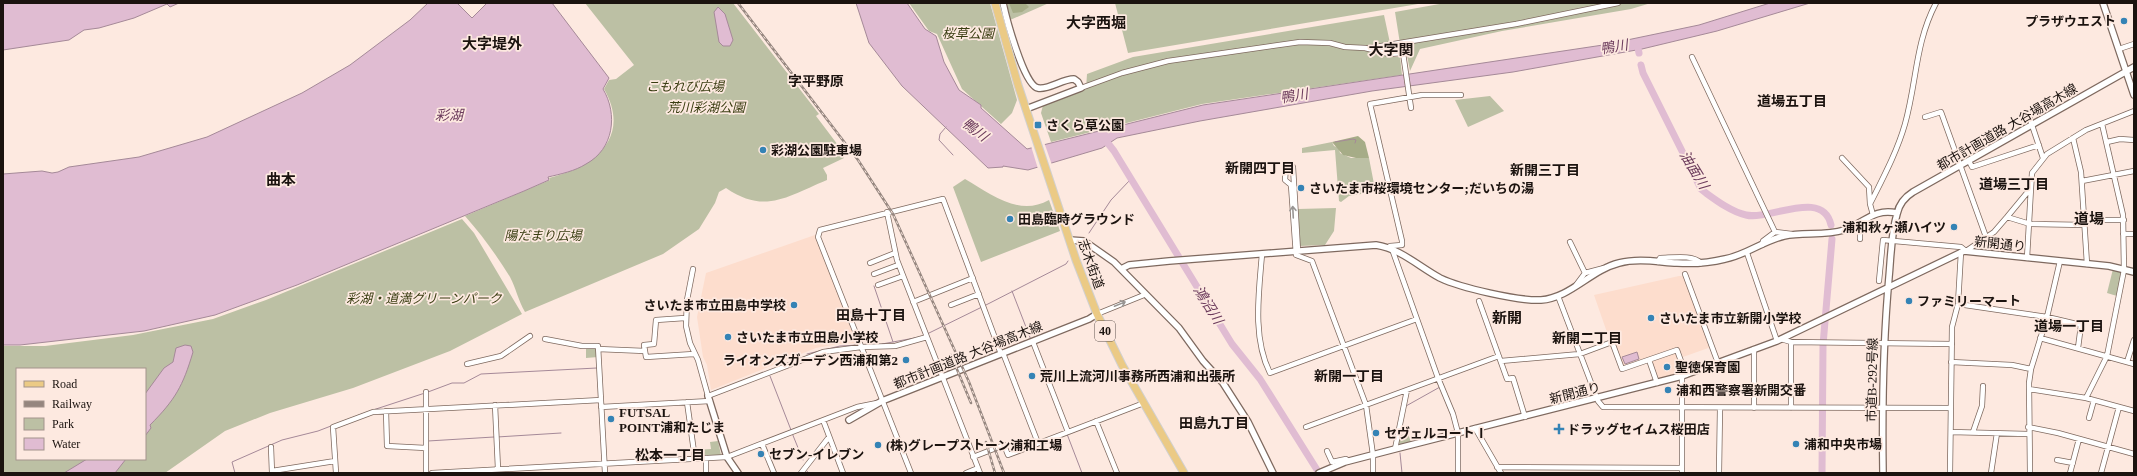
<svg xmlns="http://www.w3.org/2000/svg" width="2137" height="476" font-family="'Times New Roman','Noto Sans JP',serif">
<rect width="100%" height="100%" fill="#fde9e0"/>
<path fill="#fdddcd" d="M815 235 857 343 838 344 816 348 711 390 707 365 703 357 697 317 706 273Z
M1679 276H1683L1711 347 1683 357 1679 348 1624 368 1610 341 1594 295Z
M1674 353H1676L1683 372 1658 379 1652 361Z"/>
<path fill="#bcc0a4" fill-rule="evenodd" d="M585 3H733L819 114 816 116 844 153V158L823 168 827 175V180C788 196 765 215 726 188L719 192 715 203 699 229 663 254 525 312C518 300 516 288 510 277 497 256 482 235 465 216L550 180 549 178C594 167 632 138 604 89L609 80 616 79 634 65Z
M909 3H990L1017 100 1012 113 1001 124 962 89 937 34 929 31Z
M1007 3H1049L1010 20Z
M1115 3H1424L1128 53Z
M1445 3H1651L1631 9 1502 31 1420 49 1410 71 1406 50H1401L1395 12Z
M1384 15 1393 57H1400L1402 75 1202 104 1051 142 1041 113 1043 105 1086 89 1087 74 1133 57Z
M1490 96 1504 111 1468 127 1455 100Z
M1332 142 1334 146 1339 148 1340 153 1351 158H1369L1374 184 1367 193 1349 196 1341 202 1339 201 1335 150 1302 153V148Z
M965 179C991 194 1019 217 1049 200L1060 231 981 262 953 187Z
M1336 208 1334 231 1325 245 1300 246 1298 209Z
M462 219 474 233 522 314 450 351 353 388 270 413 225 431 165 473H3V346H45L133 335 213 319 266 300ZM17 369H145V459H17Z
M2113 269 2120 271 2122 274 2117 296 2107 293Z
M586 347H597L598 357 586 358Z
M1408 434 1411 442 1397 446 1400 435Z
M718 441 721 455 696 456 695 450 711 449 710 442Z"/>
<path fill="#a6ac87" d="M1009 3H1025L1029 7 1022 12 1013 13Z
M1358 136 1365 142 1369 158H1356L1343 155 1332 142Z"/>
<path fill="#e0bcd2" stroke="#a58998" d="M3 3H179L170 7 167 4 134 18 99 28 84 30 69 40 3 50Z
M428 3H457L472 18 487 3H552L609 78 603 89C618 114 614 149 586 164 575 171 561 174 548 177L549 180 524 191 297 285 215 315 144 331 20 345H3V174L42 171 52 173 58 172 69 167 139 157 207 137 302 93 350 65 410 20Z
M856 3H907L925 29 936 36 944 62 959 90 981 105V108L1027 149 1203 105 1603 45 1699 25 1770 3H1810L1717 31 1642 49 1513 72 1372 91 1200 121 1117 138 1102 148 1028 170 1003 166V167L988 168 902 86 869 43Z
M718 7 725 14 733 40 730 46H723L719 42 714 12Z
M185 345 191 346 193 352C183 386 175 400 150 425L151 428 145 436V394L164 368 173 362 176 348Z
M1637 352 1639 359 1625 364 1622 357Z
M87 459H126L115 473H64Z"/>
<path fill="#fde9e0" d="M1044 142 1052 165 1038 169 1031 146Z"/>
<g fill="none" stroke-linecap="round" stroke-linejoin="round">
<path stroke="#a58998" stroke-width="1" d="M946 127 940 134 939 140 953 155
M1335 142 1353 139 1356 140 1355 143
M1089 233 1111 200 1130 180
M874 286 893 342
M1012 291 1031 340
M984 306 1066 264 1068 261
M927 334 982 307
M882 344 920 337
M807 354 840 346 859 345
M770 376 791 430
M428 392 452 383H464L481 374 597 368
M1406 406 1440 387
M373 410 425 393
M792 433 803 460
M1067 434 1082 473
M497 437 561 433
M428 441 494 437
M1400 453 1402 473
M807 471 808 473
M235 473 232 462 282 440 318 431 362 414"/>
<path stroke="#e0bcd2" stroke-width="7" d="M1637 43 1639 53
M1641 65 1643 73 1701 189 1706 193C1717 201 1732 212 1746 215 1769 221 1823 188 1831 225
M1103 137 1114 151 1232 344 1260 379 1319 473
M1822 473 1823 345 1832 239"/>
<g stroke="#7e695f" stroke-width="6">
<path id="minor" d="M1369 48 1516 24 1618 3
M2119 49 2134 44
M1692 57 1775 232
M1081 88 1122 73 1168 61 1300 42 1330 43 1345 47 1365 48 1389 54 1403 53 1411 108
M2029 116 2043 158
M1925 117 1941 112 1986 237
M2073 138 2081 172 2087 264
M2107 142 2120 139 2134 140
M1842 158 1869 187 1870 204
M1969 161 1972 167 2039 145
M2082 181 2134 171
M887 212 897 260 980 473
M1873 215 1870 204C1883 178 1897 152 1905 124 1917 81 1915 43 1936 3
M2007 217 2030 224 2085 225
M2084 220H2124
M1857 225 1860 232V239
M2123 234H2134
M1570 242 1585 273
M1762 245 1763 241 1775 232 1792 234
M1389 248 1390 246 1402 245V241L1370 104 1422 95H1461
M1392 249 1438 378 1453 414 1458 433V473
M1298 251 1293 167 1286 166 1285 180 1291 185 1296 255 1312 261 1366 405 1373 455V473
M1747 253 1777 341
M1262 254C1259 292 1252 337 1270 373L1417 319
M2027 258 2031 188
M1658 262 1660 258C1671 258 1693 254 1701 263
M870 263 895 253
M693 269 687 300 686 326 690 343 698 360 708 396 823 352 861 347 895 346 927 337
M874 274 898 265
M1685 274 1718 363
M1879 281 1883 240 1961 247 1966 251 1994 232 2007 217 2031 188 2032 173 2047 154 2086 130 2134 111
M878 285 903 276
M1576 285 1585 273 1604 268
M1558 296 1598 401 1603 407 1951 408
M1479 301 1507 379 1513 378 1525 417
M913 302 973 278
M1958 304 2047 317 2081 325 2078 348
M951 305 979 294
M1097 314 1144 295
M685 318 656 320 654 344 644 345 646 357 694 354
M2040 338 2134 364
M545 339 582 346H598L605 473
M1781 339 1791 342 1952 344
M1033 342 1068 432
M598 349 645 351
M1003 353 1038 443
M1649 360 1657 383
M1501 361 1580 354 1612 342 1622 369 1677 350 1686 375
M1951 362 2012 365 2031 369
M2127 362 2134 340
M467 364 501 356 530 336
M2029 389 2086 398 2134 411
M2086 398 2107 356 2124 270 2123 215 2102 124
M687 402 695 459
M495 405 498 469
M601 407 710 401
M1754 408V349
M1791 408V342
M386 411 387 446 426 448
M2089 418 2094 400
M823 420 843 473
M1096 421 1117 473
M1306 427 1499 356
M2028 427 2058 433 2134 454
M1475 428 1501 473
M1951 432 2028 434
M1973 432 1982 406 1983 386
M762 444 774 473
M271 447 272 473
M1395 449 1407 390
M1327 451 1332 462 1346 459 1349 461
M973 457 1004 445 1008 455 1144 403
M706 458V473
M2057 460 2073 463
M1497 467 1682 468
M272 471 335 461
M336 473 333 427 373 412 601 400
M426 473V392
M432 473 727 457 857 407 877 403
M801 473 829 437
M911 473 818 237 820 230 943 199 1001 354
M966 473 978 468
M1682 473V376
M1719 473 1720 408
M1950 473 1952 327 1958 304 1961 252
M1991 473 1997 433
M2030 473 2029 383 2031 369 2047 317 2060 261
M2070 473 2079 439
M2101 473 2119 407"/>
</g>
<g stroke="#7e695f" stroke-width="8">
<path id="tertiary" d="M1003 3C1006 17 1024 86 1038 88 1049 90 1062 79 1074 79L1078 82 1081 88 1026 109
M2103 3 2134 95
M1070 240 1084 241 1114 262 1179 328 1203 361 1223 383 1248 422 1273 473
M1121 269 1129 265 1169 261 1376 245C1401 249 1418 266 1440 278 1461 288 1518 301 1541 300 1570 298 1591 270 1619 263 1638 258 1658 262 1677 263 1693 264 1709 263 1725 259 1746 255 1763 241 1784 236 1804 232 1825 236 1844 230 1865 223 1873 208 1897 213
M708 396 727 457 738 473
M849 420 882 401 1089 319 1097 314
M1319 473 1345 462 1395 449 1682 376 1777 341 1964 251 2109 266 2134 272
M1883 473C1882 408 1883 343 1889 277 1891 256 1891 234 1897 214 1899 204 1905 197 1913 192L2134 67"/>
</g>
<g stroke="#d1d0cf" stroke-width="9">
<path id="primary" d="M995 3 1018 85 1076 260 1097 314 1122 365 1184 473"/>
</g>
<use href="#minor" stroke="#fff" stroke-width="4.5"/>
<use href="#tertiary" stroke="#fff" stroke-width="5.5"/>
<use href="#primary" stroke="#ebca85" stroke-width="7"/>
<g stroke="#95867f" stroke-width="2.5">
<path id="rail" d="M738 3 858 160 893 214 969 382 1004 473
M951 355 971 403
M986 442 995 473"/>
</g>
<use href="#rail" stroke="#fde9e0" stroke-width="1" stroke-dasharray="3" stroke-linecap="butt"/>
</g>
<defs><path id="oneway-shaft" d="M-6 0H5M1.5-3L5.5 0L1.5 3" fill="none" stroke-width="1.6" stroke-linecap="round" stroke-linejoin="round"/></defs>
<g stroke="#989593">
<use href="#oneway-shaft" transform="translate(1293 212) rotate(-93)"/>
<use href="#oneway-shaft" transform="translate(1120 304) rotate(-22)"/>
</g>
<g fill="#3483b5" stroke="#fde9e0" stroke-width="1.5">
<circle cx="2124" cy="21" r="4"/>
<rect x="1034" y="121" width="8" height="8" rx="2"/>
<circle cx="763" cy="150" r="4"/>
<circle cx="1301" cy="188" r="4"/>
<circle cx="1010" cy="219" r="4"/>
<circle cx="1954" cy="227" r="4"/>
<circle cx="1909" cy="301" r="4"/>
<circle cx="794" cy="305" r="4"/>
<circle cx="1651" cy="318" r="4"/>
<circle cx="728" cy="337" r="4"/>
<circle cx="906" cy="360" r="4"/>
<circle cx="1667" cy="367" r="4"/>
<circle cx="1032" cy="376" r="4"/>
<circle cx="1668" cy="390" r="4"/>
<circle cx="611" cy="419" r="4"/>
<path d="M1557 423h4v4h4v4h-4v4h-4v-4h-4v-4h4z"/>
<circle cx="1376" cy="433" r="4"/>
<circle cx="1796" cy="444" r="4"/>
<circle cx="878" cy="445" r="4"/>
<circle cx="761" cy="454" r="4"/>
</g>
<g text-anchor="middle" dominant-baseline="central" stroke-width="3.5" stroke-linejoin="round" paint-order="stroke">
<rect fill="#fde9e0" stroke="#5f534e" stroke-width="1" x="1095" y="321" width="20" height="20" rx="3"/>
<g font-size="12" font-weight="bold" fill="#1b130f">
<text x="1105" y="331">40</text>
</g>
<g font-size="13" font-weight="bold" fill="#1b130f" stroke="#fde9e0" text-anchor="start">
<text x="2116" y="21" text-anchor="end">プラザウエスト</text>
<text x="1046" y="125">さくら草公園</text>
<text x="771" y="150">彩湖公園駐車場</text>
<text x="1309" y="188">さいたま市桜環境センター;だいちの湯</text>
<text x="1018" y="219">田島臨時グラウンド</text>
<text x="1946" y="227" text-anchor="end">浦和秋ヶ瀬ハイツ</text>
<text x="1917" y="301">ファミリーマート</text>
<text x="786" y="305" text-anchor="end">さいたま市立田島中学校</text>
<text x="1659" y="318">さいたま市立新開小学校</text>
<text x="736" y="337">さいたま市立田島小学校</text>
<text x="898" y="360" text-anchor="end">ライオンズガーデン西浦和第2</text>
<text x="1675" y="367">聖徳保育園</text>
<text x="1040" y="376">荒川上流河川事務所西浦和出張所</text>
<text x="1676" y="390">浦和西警察署新開交番</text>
<text x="619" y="412">FUTSAL<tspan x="619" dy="15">POINT浦和たじま</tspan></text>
<text x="1567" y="429">ドラッグセイムス桜田店</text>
<text x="1384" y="433">セヴェルコートⅠ</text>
<text x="1804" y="444">浦和中央市場</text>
<text x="886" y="445">(株)グレープストーン浦和工場</text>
<text x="769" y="454">セブン-イレブン</text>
</g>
<g font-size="13" font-style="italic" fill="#393d11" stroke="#fde9e0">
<text x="968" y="33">桜草公園</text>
<text x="685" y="86">こもれび広場</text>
<text x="706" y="107">荒川彩湖公園</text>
<text x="543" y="235">陽だまり広場</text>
<text x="424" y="298">彩湖・道満グリーンパーク</text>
</g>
<g font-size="13" fill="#1b130f" stroke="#fde9e0">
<text transform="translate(2007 127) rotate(-30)">都市計画道路 大谷場高木線</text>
<text transform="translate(2000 244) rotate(6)">新開通り</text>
<text transform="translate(1091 264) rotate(70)">志木街道</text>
<text transform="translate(968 355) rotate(-22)">都市計画道路 大谷場高木線</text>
<text transform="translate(1872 380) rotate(-89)">市道B-292号線</text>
<text transform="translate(1575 393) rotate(-14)">新開通り</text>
</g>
<g font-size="14" font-style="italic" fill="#6c3b5c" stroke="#fde9e0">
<text transform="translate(1614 47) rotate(-9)">鴨川</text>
<text transform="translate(1294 96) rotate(-9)">鴨川</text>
<text x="449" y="115">彩湖</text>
<text transform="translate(975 130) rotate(37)">鴨川</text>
<text transform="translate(1694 170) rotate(59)">油面川</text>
<text transform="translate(1208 305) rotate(58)">鴻沼川</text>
</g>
<g font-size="14" font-weight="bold" fill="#1b130f" stroke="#fde9e0">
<text x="816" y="81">字平野原</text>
<text x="1792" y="101">道場五丁目</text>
<text x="1260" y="168">新開四丁目</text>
<text x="1545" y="170">新開三丁目</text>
<text x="2014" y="184">道場三丁目</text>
<text x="871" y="315">田島十丁目</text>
<text x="2069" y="326">道場一丁目</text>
<text x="1587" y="338">新開二丁目</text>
<text x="1349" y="376">新開一丁目</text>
<text x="1214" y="423">田島九丁目</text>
<text x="670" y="455">松本一丁目</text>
</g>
<g font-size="15" font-weight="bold" fill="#1b130f" stroke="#fde9e0">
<text x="1096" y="23">大字西堀</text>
<text x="492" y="44">大字堤外</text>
<text x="1391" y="50">大字関</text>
<text x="281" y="180">曲本</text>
<text x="2089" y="219">道場</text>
<text x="1507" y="318">新開</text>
</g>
</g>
<rect width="2137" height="476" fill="none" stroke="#1b130f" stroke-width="8"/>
<rect x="16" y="368" width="130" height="92" fill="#fde9e0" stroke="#a3938c"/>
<rect x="24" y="381" width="20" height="6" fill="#ebca85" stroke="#a3938c"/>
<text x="52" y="388" font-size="12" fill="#1b130f">Road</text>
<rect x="24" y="401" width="20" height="6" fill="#95867f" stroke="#a3938c"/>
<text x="52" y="408" font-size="12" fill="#1b130f">Railway</text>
<rect x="24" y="418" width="20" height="12" fill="#bcc0a4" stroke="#a3938c"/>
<text x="52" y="428" font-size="12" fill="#1b130f">Park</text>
<rect x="24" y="438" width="20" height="12" fill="#e0bcd2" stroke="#a3938c"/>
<text x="52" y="448" font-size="12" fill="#1b130f">Water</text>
</svg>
